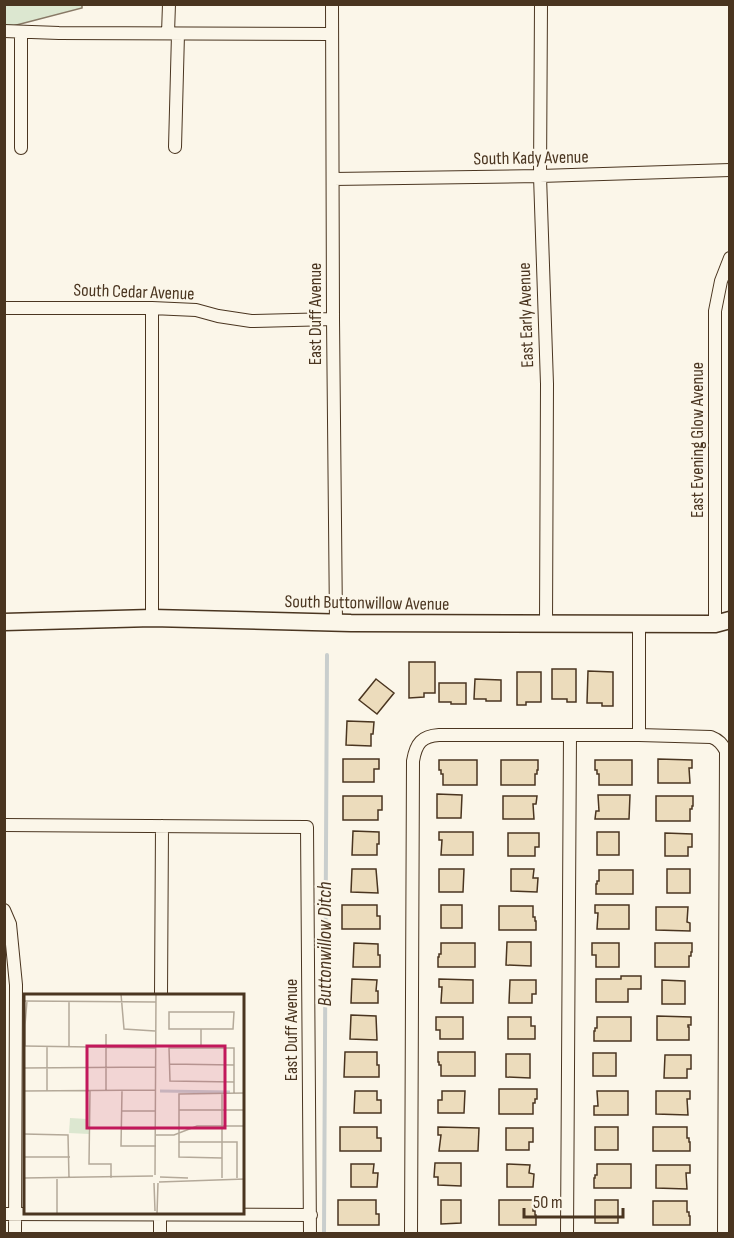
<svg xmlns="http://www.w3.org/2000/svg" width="734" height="1238" font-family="'Sofia Sans Condensed',sans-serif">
<rect width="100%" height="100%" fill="#fbf6e9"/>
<path fill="#dce7d0" stroke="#887966" stroke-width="1.5" d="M5 5H82V8L5 28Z"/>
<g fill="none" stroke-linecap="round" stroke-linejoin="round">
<path stroke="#c9cecd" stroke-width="4" d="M324 1234 327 655"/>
</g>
<path fill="#ecdcbc" stroke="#4a3520" stroke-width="1.5" d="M409 662H435V693H424V697L409 698Z
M552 669H576V702H567V699H552Z
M588 671 613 672V706H602V703H587Z
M517 672H541V702H526V705H517Z
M376 679 394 693 377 714 359 700Z
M475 679 501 680V701H486V699H474Z
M439 683H466V704H451V702H439Z
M347 721 374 722 373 734H371V746L346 745Z
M343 759H379V769H374V782H343Z
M658 759 692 760V768H689L690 783H658Z
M439 760H477V785H443V774H441V770H439Z
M501 760H538V770H537V774H535V785H501Z
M595 760H632V785H599V774H597V770H595Z
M437 794 462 795 461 818H437Z
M598 795H630L629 819H595L596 811H599Z
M343 796H382V810H378V820H343Z
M503 796H537L536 804H533L534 819H503Z
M656 796H693V806H692V809H690V821H656Z
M353 831 379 832V844H377V855H352Z
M439 832H473V855H441L442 840H439Z
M597 832H619V855H597Z
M508 833H539V847H535V856H508Z
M665 833 692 834V847H688V856H665Z
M352 869H376L378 893 351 892Z
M439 869H464L463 892H439Z
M511 869H534L533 878H538L537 892 511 891Z
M667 869H690V893H667Z
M599 870H633V894H596V884H597V881H599Z
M342 905H377V916H380V929H342Z
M441 905H462V928H441Z
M595 905H629V929H597L598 913H595Z
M499 906H533V917H535V921H536V930H499Z
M656 907H688L687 922 690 923V931L656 930Z
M507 942H531V966L506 965Z
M354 943 378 944V955H380V967H353Z
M441 943H475V967H438V957H439V954H441Z
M592 943H619V967H596V955H592Z
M655 943H692V952H691V956H689V967H655Z
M621 976H641V989H628V1002H596V979H621Z
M352 979 377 980 376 991H378V1003H351Z
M439 979 473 980V1003H441L442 987H439Z
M510 980H536V994H532V1003H509Z
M662 980 685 981V1004H662Z
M351 1015 376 1016 377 1040 350 1039Z
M657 1016 691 1017V1025H688V1027H689V1040H657Z
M436 1017H463V1039H440V1030H436Z
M508 1017H531V1026H535V1039H508Z
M597 1017H631V1041H594V1031H595V1028H597Z
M345 1052H377V1065H379V1077H344Z
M438 1052H475V1076H441V1065H439V1062H438Z
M593 1053H616V1076H593Z
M506 1054H530V1078L506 1077Z
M665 1055H691V1069H687V1078H664Z
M499 1089H537V1099H535V1103H533V1114H499Z
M355 1091H377V1100H381V1113H354Z
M442 1091H465L464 1113H438V1100H442Z
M597 1091H628V1115H594V1106H598Z
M656 1091H690V1099H687L688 1115 656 1114Z
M340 1127H377V1138H381V1151H340Z
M438 1127 479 1128 478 1151H439L441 1135H438Z
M595 1127H618V1150H595Z
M653 1127H687V1138H689V1142H690V1151H653Z
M506 1128H533V1142H529V1150H506Z
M435 1163H461V1186L438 1185V1177H434Z
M351 1164H374L373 1173H378L377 1187H351Z
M507 1164 530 1165 529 1173 534 1174 533 1187H507Z
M597 1164H631V1188H594V1178H595V1175H597Z
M656 1165H690V1173H686L687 1189 656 1188Z
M338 1200H376V1214H379V1225H338Z
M441 1200H461V1223L441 1224Z
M499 1200H533V1211H535V1215H536V1225H499Z
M595 1200H618V1223H595Z
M653 1201H687V1212H689V1216H690V1225H653Z"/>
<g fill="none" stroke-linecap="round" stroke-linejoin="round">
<g stroke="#4a3520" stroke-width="14">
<path id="street" d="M332 4 333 319 336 623
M541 4 540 176 547 384 546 624
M4 31 59 33 332 34
M168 33 169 4
M175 147 178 34
M21 148V32
M333 179 540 176 730 170
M4 308H152L196 310 218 316 251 321 333 319
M152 308V618
M715 624V311L721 281 730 258
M639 735V624
M4 825 307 827 310 1234
M4 910 10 924 16 985 15 1234
M161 995 162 826
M4 1214 311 1215
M160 1234V1212
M411 1234 413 761C416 743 422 736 439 735H639L711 737C719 740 722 744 726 751L724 1234
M567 1234 570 735"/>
</g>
<g stroke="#4a3520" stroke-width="19">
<path id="secondary" d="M4 622 152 618 351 623 715 624 730 620"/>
</g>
<use href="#street" stroke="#fbf6e9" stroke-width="12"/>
<use href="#secondary" stroke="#fbf6e9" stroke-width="16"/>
</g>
<g text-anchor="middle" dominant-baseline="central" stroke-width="4.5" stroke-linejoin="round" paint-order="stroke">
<g font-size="18" fill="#4a3520" stroke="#fbf6e9">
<text transform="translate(531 158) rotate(-1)">South Kady Avenue</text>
<text transform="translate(134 292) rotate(2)">South Cedar Avenue</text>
<text transform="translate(315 314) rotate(-90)">East Duff Avenue</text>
<text transform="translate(526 315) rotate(-92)">East Early Avenue</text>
<text transform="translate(697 440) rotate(-90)">East Evening Glow Avenue</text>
<text transform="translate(367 603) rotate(1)">South Buttonwillow Avenue</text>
<text transform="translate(291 1030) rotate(-90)">East Duff Avenue</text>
</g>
<g font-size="20" font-style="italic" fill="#4a3520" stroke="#fbf6e9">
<text transform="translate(325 944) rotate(-90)">Buttonwillow Ditch</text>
</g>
</g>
<g transform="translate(24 994)">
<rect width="220" height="220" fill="#fbf6e9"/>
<path d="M46 124 63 125 65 140 45 139Z" fill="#dce7d0"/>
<path fill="none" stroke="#c9cecd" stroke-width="3" d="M136 97 206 98"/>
<path fill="none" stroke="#b4a999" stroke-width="1.5" d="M97 0 100 35 131 37M0 7 132 8M45 7V52M1 31 3 7M177 35H145V18H210L209 35H177V53M82 40V97M0 52 132 54M1 52V31M23 52V97M145 70 210 71M0 74 132 73M210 88 146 87 145 54H210V99M0 97 132 96M66 97 65 170H87V184M98 97 97 152H132M155 116H221M97 117H131M97 135H132M0 140 44 141 45 184M132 141H150L173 132H221M155 148H198M198 148H213V184M0 163H46M198 164 155 163V100L221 99M131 181 132 0M136 183 164 184M0 184 129 182M198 184V99M33 185V220M135 188 221 185M130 189 131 217M133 220 134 189"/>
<path fill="#c2185b" fill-opacity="0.15" stroke="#c2185b" stroke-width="3" d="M63 52H201V134H63Z"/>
<rect width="220" height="220" fill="none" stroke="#4a3520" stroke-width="3"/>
</g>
<rect width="734" height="1238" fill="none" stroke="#4a3520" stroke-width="12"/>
<path d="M524 1208v9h99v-9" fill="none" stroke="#4a3520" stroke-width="3"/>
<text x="533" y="1208" font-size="18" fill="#4a3520" stroke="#fbf6e9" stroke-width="4.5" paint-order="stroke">50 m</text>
</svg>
